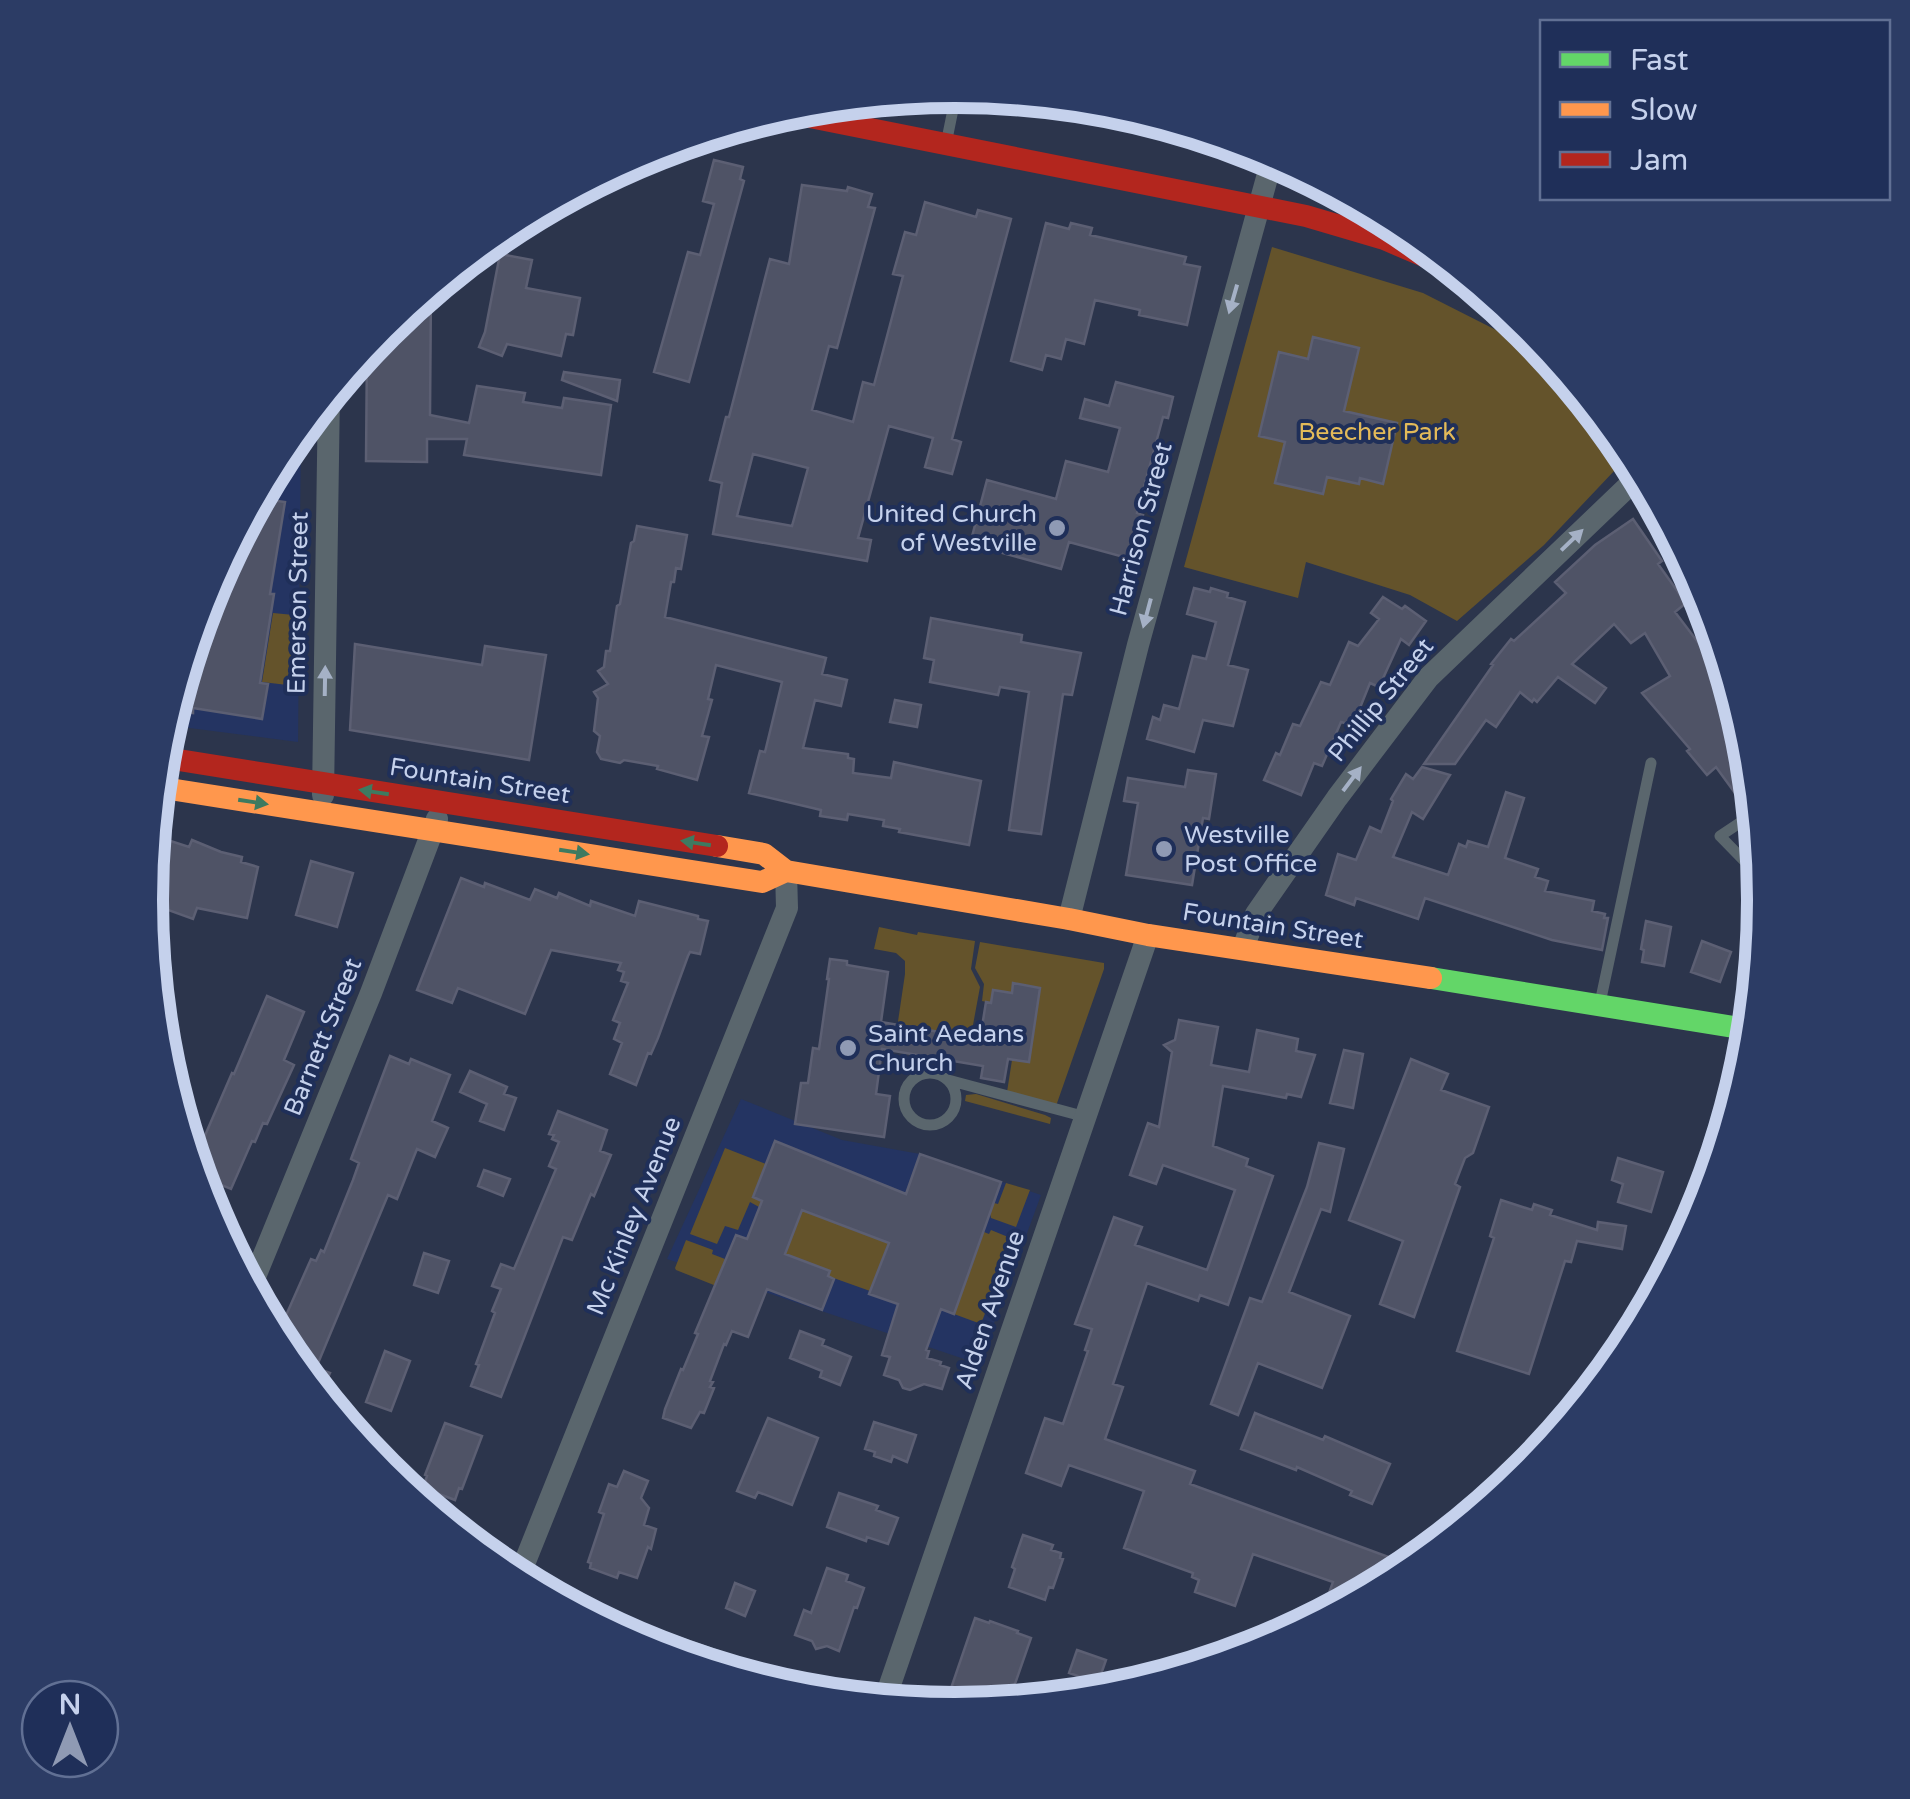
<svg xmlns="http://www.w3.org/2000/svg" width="1910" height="1799" font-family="'Varela Round',sans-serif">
<rect width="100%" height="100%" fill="#2c354c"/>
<path fill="#243462" d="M301 426 298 742 166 725 207 589 282 449Z
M741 1099 842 1140 920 1154 1041 1195 979 1364 667 1259Z"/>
<path fill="#64532b" d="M1272 247 1423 293 1498 331 1552 375 1615 470 1544 545 1457 621 1410 595 1306 562 1298 598 1184 567Z
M273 613 294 615 292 629 297 630 296 686 262 682Z
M879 927 917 935 918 932 975 941 971 969 980 987 966 1063H962L966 1037 911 1027 896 1035 905 974V961L896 953 874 949Z
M980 942 1104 963V969L1056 1106 1007 1092 1012 1060 1029 1062 1040 988 1013 983 1012 993 993 991 991 1003 982 1001 984 984 975 968Z
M976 1094 1045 1115 1051 1118 1050 1124 965 1101 966 1095Z
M725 1148 766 1164 753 1197C791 1214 860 1205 903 1203L870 1291 828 1276 829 1271 785 1254 795 1227 750 1202 738 1230 725 1226 717 1244 690 1234Z
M1006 1183 1030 1190 1016 1227 991 1218 990 1213 994 1203 998 1204Z
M991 1230 1013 1239 981 1324 954 1314 984 1232 989 1234Z
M686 1240 713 1250 712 1254 725 1259 721 1270 744 1281 739 1295 676 1270 675 1268Z"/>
<path fill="#4f5366" stroke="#5c5f73" stroke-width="2.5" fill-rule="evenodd" d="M714 160 743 167 740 179 744 181 689 382 654 372 688 252 700 255 714 204 703 201Z
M802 185 847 191 848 187 872 194 868 207 875 208 843 326 837 348 829 346 812 410 853 422 863 382 874 385 903 276 893 274 905 232 916 235 925 202 976 217 978 210 1011 219 952 439 961 442 952 474 925 467 933 438 889 426 858 538 871 540 867 561 713 534 722 483 710 480 726 417H729L770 259 789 264ZM753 454 808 468 792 526 737 516Z
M1046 223 1069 229 1071 223 1092 228 1090 235 1186 257 1184 264 1200 267 1187 325 1139 315 1140 310 1095 300 1084 344 1066 339 1061 359 1046 355 1042 370 1011 361Z
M500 254 532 260 526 288 580 298 573 335 566 334 561 356 507 344 502 356 479 347 485 332Z
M431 288 430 415 469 423 477 386 525 393 523 402 562 408 564 398 611 405 601 475 464 455 467 439H427V462L366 461 367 346 383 327Z
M1313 337 1359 348 1344 411 1397 423 1383 484 1360 478 1359 484 1327 477 1323 494 1275 483 1285 442 1259 436 1279 352 1308 359Z
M564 372 620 380 617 401 562 380Z
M1116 382 1173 397 1168 418 1163 417 1137 513 1143 515 1131 559 1069 542 1061 569 970 544 987 480 1056 499 1066 461 1108 472 1120 428 1080 418 1085 399 1109 406Z
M256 498 285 502 270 594H274L260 683 268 684 262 719 193 708V713L171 710 207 589Z
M1633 519 1662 561 1658 564 1686 603 1675 612 1722 674 1727 670 1749 742 1755 803 1746 808 1716 767 1707 775 1687 751 1690 749 1642 693 1670 676 1645 633 1631 643 1614 624 1572 664 1606 688 1595 703 1558 677 1537 702 1534 699 1532 702 1520 692 1496 727 1486 720 1455 764H1424L1493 665 1491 664 1511 639 1514 641 1566 593 1555 582 1595 545Z
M637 526 687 535 681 569 676 568 674 582H671L665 617 826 658 822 674 847 680 841 706 815 700 803 748 848 754V758L854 759 853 773 891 778 894 762 981 781 969 845 899 832 900 829 883 826 884 820 848 814 847 820 820 816 821 810 749 793 760 751 765 752 782 682 716 665 708 699 712 700 702 736 709 737 697 780 657 769 658 766 624 760 620 763 601 759 597 752 600 736 594 731 598 698 594 692 608 684 598 671 604 667 606 651H610L617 606 620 604 631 543 634 541Z
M1194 588 1210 592 1211 588 1228 593 1227 597 1245 602 1228 665 1248 670 1233 726 1203 720 1194 752 1147 739 1153 717 1160 720 1164 705 1179 709 1193 656 1206 659 1216 622 1187 614Z
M1383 597 1402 609 1405 606 1426 621 1409 645 1401 639 1379 687 1370 683 1353 725 1341 722 1322 766 1314 763 1301 795 1264 780 1276 753 1280 755 1293 724 1300 726 1321 682 1330 685 1349 642 1358 646 1379 619 1371 613Z
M931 618 1022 635 1021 642 1081 653 1072 695 1063 694 1041 834 1009 830 1029 692 1000 687 998 695 930 682 934 660 924 658Z
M355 644 482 665 485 646 546 655 529 760 350 730Z
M895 700 921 705 917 727 890 722Z
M1422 767 1450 775 1423 819 1412 812 1393 857 1448 875 1459 844 1466 847 1468 841 1488 847 1506 792 1524 798 1505 858 1538 869 1535 877 1548 881 1545 891 1594 901 1592 911 1605 914 1604 918H1608L1602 950 1552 940 1425 898 1418 919 1356 898 1354 905 1326 895 1338 854 1356 860 1370 827 1381 832 1393 801 1391 799 1406 774 1413 779Z
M1188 770 1216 774 1209 819 1203 818 1192 885 1126 875 1138 803 1124 801 1128 778 1185 787Z
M152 835 189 847 192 840 221 852 242 857 241 862 258 867 247 918 197 908 193 919 146 902Z
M311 861 353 873 337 927 296 915Z
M461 878 484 887 485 883 530 900 535 889 557 898 559 893 590 906 591 901 635 916 639 901 698 916V919L708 921 700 954 690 952 688 956 658 1038 651 1054 648 1053 636 1085 610 1074 622 1043 614 1039 620 1023 613 1020 628 983 621 981 624 972 618 970 621 963 551 950 525 1014 458 988 452 1003 417 990Z
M1646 921 1671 927 1664 966 1642 962 1644 950 1641 949Z
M1702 941 1731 952 1720 982 1691 972Z
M830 959 847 961V965L888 972 881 1022 980 1039 986 1002 991 1003 993 990 1012 993 1013 983 1040 988 1029 1062 1008 1059 1004 1082 981 1078 983 1066 882 1049 876 1094 890 1096 884 1137 795 1124 801 1083H808L813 1048 819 1049 829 979H827Z
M267 996 304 1012 284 1060 294 1065 267 1124 263 1123 255 1142 252 1141 231 1189 197 1175 186 1141 200 1147 232 1073 234 1074Z
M1179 1020 1218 1027 1211 1065 1249 1072 1257 1030 1298 1039 1296 1051 1315 1055 1301 1097 1287 1094 1286 1098 1223 1086 1213 1146 1248 1159 1246 1166 1273 1176 1228 1305 1200 1295 1198 1301 1147 1283 1113 1384 1123 1387 1105 1439 1195 1471 1190 1484 1394 1559 1385 1583 1320 1618 1333 1582 1253 1554 1235 1606 1195 1592 1199 1580 1192 1577 1193 1573 1124 1548 1144 1491 1069 1465 1061 1486 1026 1473 1045 1418 1063 1424 1088 1351 1085 1350 1092 1329 1075 1324 1114 1217 1142 1227 1135 1245 1207 1270 1235 1190 1163 1165 1156 1184 1130 1175 1148 1123 1159 1127 1172 1052 1164 1045 1175 1040Z
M1344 1050 1363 1054 1353 1108 1330 1103Z
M390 1056 409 1064 411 1059 450 1075 432 1121 448 1128 435 1157 417 1149 397 1199 388 1195 316 1368 330 1373 320 1396 282 1349 276 1338 311 1259 316 1261 321 1250 324 1252 353 1180 359 1163 351 1159Z
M1411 1059 1448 1074 1441 1090 1489 1107 1473 1153 1465 1158 1455 1184 1460 1187 1414 1317 1380 1304 1403 1241 1349 1220Z
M470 1071 507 1087 504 1094 516 1098 504 1130 480 1121 487 1104 460 1092Z
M558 1111 607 1130 600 1151 611 1155 594 1196 591 1194 572 1240 563 1237 501 1397 471 1386 479 1365 476 1364 495 1313 492 1311 501 1289 492 1286 501 1264 514 1269 556 1169 549 1166 559 1142 552 1139 554 1135 549 1134Z
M775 1141 906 1194 920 1154 1001 1182 954 1314 941 1309 926 1350 929 1351 927 1358 941 1362 940 1365 949 1368 942 1389 924 1384 910 1390 903 1388 899 1380 884 1375 890 1357 882 1355 898 1304 869 1294 889 1243 802 1210 785 1254 830 1271 828 1276 834 1279 822 1310 767 1289 748 1337 732 1331 726 1345 724 1344 710 1381 713 1382 710 1387 714 1388 704 1413 700 1412 691 1428 663 1418 665 1409 681 1369 683 1370 698 1334 695 1333 736 1235 747 1239 762 1201 753 1197Z
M1319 1143 1344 1149 1330 1212 1321 1209 1289 1292 1350 1316 1322 1388 1258 1363 1238 1415 1211 1404 1250 1298 1262 1302 1307 1187Z
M1618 1158 1663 1172 1651 1212 1618 1202 1623 1184 1612 1180Z
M484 1170 510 1179 503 1196 478 1186Z
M1501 1200 1532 1210 1534 1204 1552 1210 1550 1215 1597 1230 1598 1222 1626 1226 1622 1249 1577 1241 1571 1262 1565 1261 1529 1374 1457 1351 1494 1238 1490 1236Z
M424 1253 449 1261 438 1293 414 1285Z
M800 1331 824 1340 822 1345 851 1357 840 1385 820 1377 822 1371 790 1358Z
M385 1351 410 1361 391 1411 366 1402Z
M1255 1413 1323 1440 1325 1436 1390 1464 1372 1504 1350 1495 1352 1491 1297 1467 1296 1470 1241 1449Z
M768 1418 818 1438 792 1505 758 1492 755 1498 737 1491Z
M874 1422 916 1435 907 1462 893 1456 891 1462 874 1456 875 1452 865 1449Z
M445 1423 482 1436 462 1489 459 1488 455 1500 423 1488 427 1476 425 1475Z
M624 1471 648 1481 641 1498 649 1508 644 1525 656 1529 651 1549 648 1547 637 1578 619 1572 617 1578 590 1568 591 1563 588 1562 604 1514 599 1512 609 1484 617 1487Z
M839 1493 878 1506 876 1510 898 1518 888 1544 867 1537 866 1541 827 1527Z
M1023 1535 1053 1545 1051 1550 1061 1553 1060 1558 1063 1559 1053 1588 1049 1587 1045 1600 1009 1587 1015 1569 1012 1567Z
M827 1568 848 1575 846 1581 864 1588 857 1608 854 1607 839 1651 827 1646 816 1649 812 1641 795 1635 804 1610 811 1613Z
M735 1583 755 1591 745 1616 726 1608Z
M975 1618 989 1623 990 1621 1018 1631 1017 1633 1031 1638 1008 1704 968 1708 947 1700Z
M1077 1650 1106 1660 1098 1683 1069 1673Z"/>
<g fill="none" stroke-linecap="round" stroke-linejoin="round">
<path stroke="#5a666d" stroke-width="11" d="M947 139 957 90
M1756 812 1720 836 1763 880
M1600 1003 1651 763
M1746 1027 1749 905 1764 893
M904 1099a26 26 0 1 1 52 0a26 26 0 1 1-52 0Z
M948 1080 1086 1117"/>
<path stroke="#5a666d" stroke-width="22" d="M323 795 329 392
M1069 919 1138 645 1273 156
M1243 948 1256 914 1337 798 1428 678 1641 474
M250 1289 371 993 437 819
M518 1579 787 908 786 871
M589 1617 816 1695
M884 1702 1148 935"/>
<path stroke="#63d668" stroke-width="22" d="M1431 978 1752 1030"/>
<path stroke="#ff974d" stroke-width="22" d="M157 787 762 882 786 871
M717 846 764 854 786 871 1069 919 1148 935 1431 978"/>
<path stroke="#b3261e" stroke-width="22" d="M780 111 1306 216 1384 239 1459 271
M160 757 717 846"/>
</g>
<defs><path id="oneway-solid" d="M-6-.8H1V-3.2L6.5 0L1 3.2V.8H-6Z" transform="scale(2.5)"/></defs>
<g fill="#a5b1c6">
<use href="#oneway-solid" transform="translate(1233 299) rotate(106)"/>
<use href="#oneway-solid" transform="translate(1572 540) rotate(-44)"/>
<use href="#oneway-solid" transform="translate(1147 613) rotate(105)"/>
<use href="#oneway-solid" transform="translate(325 681) rotate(-89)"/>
<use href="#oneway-solid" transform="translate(1352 779) rotate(-53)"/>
</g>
<g fill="#3e7a60">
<use href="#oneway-solid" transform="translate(374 792) rotate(-171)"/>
<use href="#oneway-solid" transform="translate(253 802) rotate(9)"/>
<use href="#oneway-solid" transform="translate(696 843) rotate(-171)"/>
<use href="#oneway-solid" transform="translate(574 852) rotate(9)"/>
</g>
<g fill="#8f9ab4" stroke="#1f2f59" stroke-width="4">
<circle cx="1057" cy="528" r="10"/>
<circle cx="1164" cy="849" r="10"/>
<circle cx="848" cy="1048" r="10"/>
</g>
<g text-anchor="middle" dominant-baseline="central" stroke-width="8" stroke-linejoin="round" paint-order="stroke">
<g font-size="25" fill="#e3ba59" stroke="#1f2f59">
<text x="1377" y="432">Beecher Park</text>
</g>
<g font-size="25" fill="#c5d1ec" stroke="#1f2f59" text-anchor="start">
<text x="1037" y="514" text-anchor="end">United Church<tspan x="1037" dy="29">of Westville</tspan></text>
<text x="1184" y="835">Westville<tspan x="1184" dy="29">Post Office</tspan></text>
<text x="868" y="1034">Saint Aedans<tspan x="868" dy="29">Church</tspan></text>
</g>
<g font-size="25" fill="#c5d1ec" stroke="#1f2f59">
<text transform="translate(1141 529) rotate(-75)">Harrison Street</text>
<text transform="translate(298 603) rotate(-89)">Emerson Street</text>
<text transform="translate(1381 700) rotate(-51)">Phillip Street</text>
<text transform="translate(480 781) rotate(9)">Fountain Street</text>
<text transform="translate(1273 926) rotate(9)">Fountain Street</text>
<text transform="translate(323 1037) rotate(-68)">Barnett Street</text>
<text transform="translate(634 1216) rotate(-68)">Mc Kinley Avenue</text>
<text transform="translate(990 1310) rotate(-71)">Alden Avenue</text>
</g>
</g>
<path d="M0 0H1910V1799H0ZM163 900a792 792 0 1 1 1584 0a792 792 0 1 1-1584 0Z" fill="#2c3c65" fill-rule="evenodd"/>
<path fill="none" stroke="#c5d1ec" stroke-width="12" d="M163 900a792 792 0 1 1 1584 0a792 792 0 1 1-1584 0Z"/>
<rect x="1540" y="20" width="350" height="180" fill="#1f2f59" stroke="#617094" stroke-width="2.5"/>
<rect x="1560" y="52" width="50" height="15" fill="#63d668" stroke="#617094" stroke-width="2.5"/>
<text x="1630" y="70" font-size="30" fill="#c5d1ec">Fast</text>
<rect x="1560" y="102" width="50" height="15" fill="#ff974d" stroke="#617094" stroke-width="2.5"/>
<text x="1630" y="120" font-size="30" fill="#c5d1ec">Slow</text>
<rect x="1560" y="152" width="50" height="15" fill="#b3261e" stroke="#617094" stroke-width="2.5"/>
<text x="1630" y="170" font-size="30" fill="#c5d1ec">Jam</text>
<g transform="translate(70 1729)"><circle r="48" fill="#1f2f59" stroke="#617094" stroke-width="2.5"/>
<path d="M0-8L18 38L0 25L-18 38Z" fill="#8f9ab4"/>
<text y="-15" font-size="28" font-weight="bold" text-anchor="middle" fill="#c5d1ec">N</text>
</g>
</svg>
